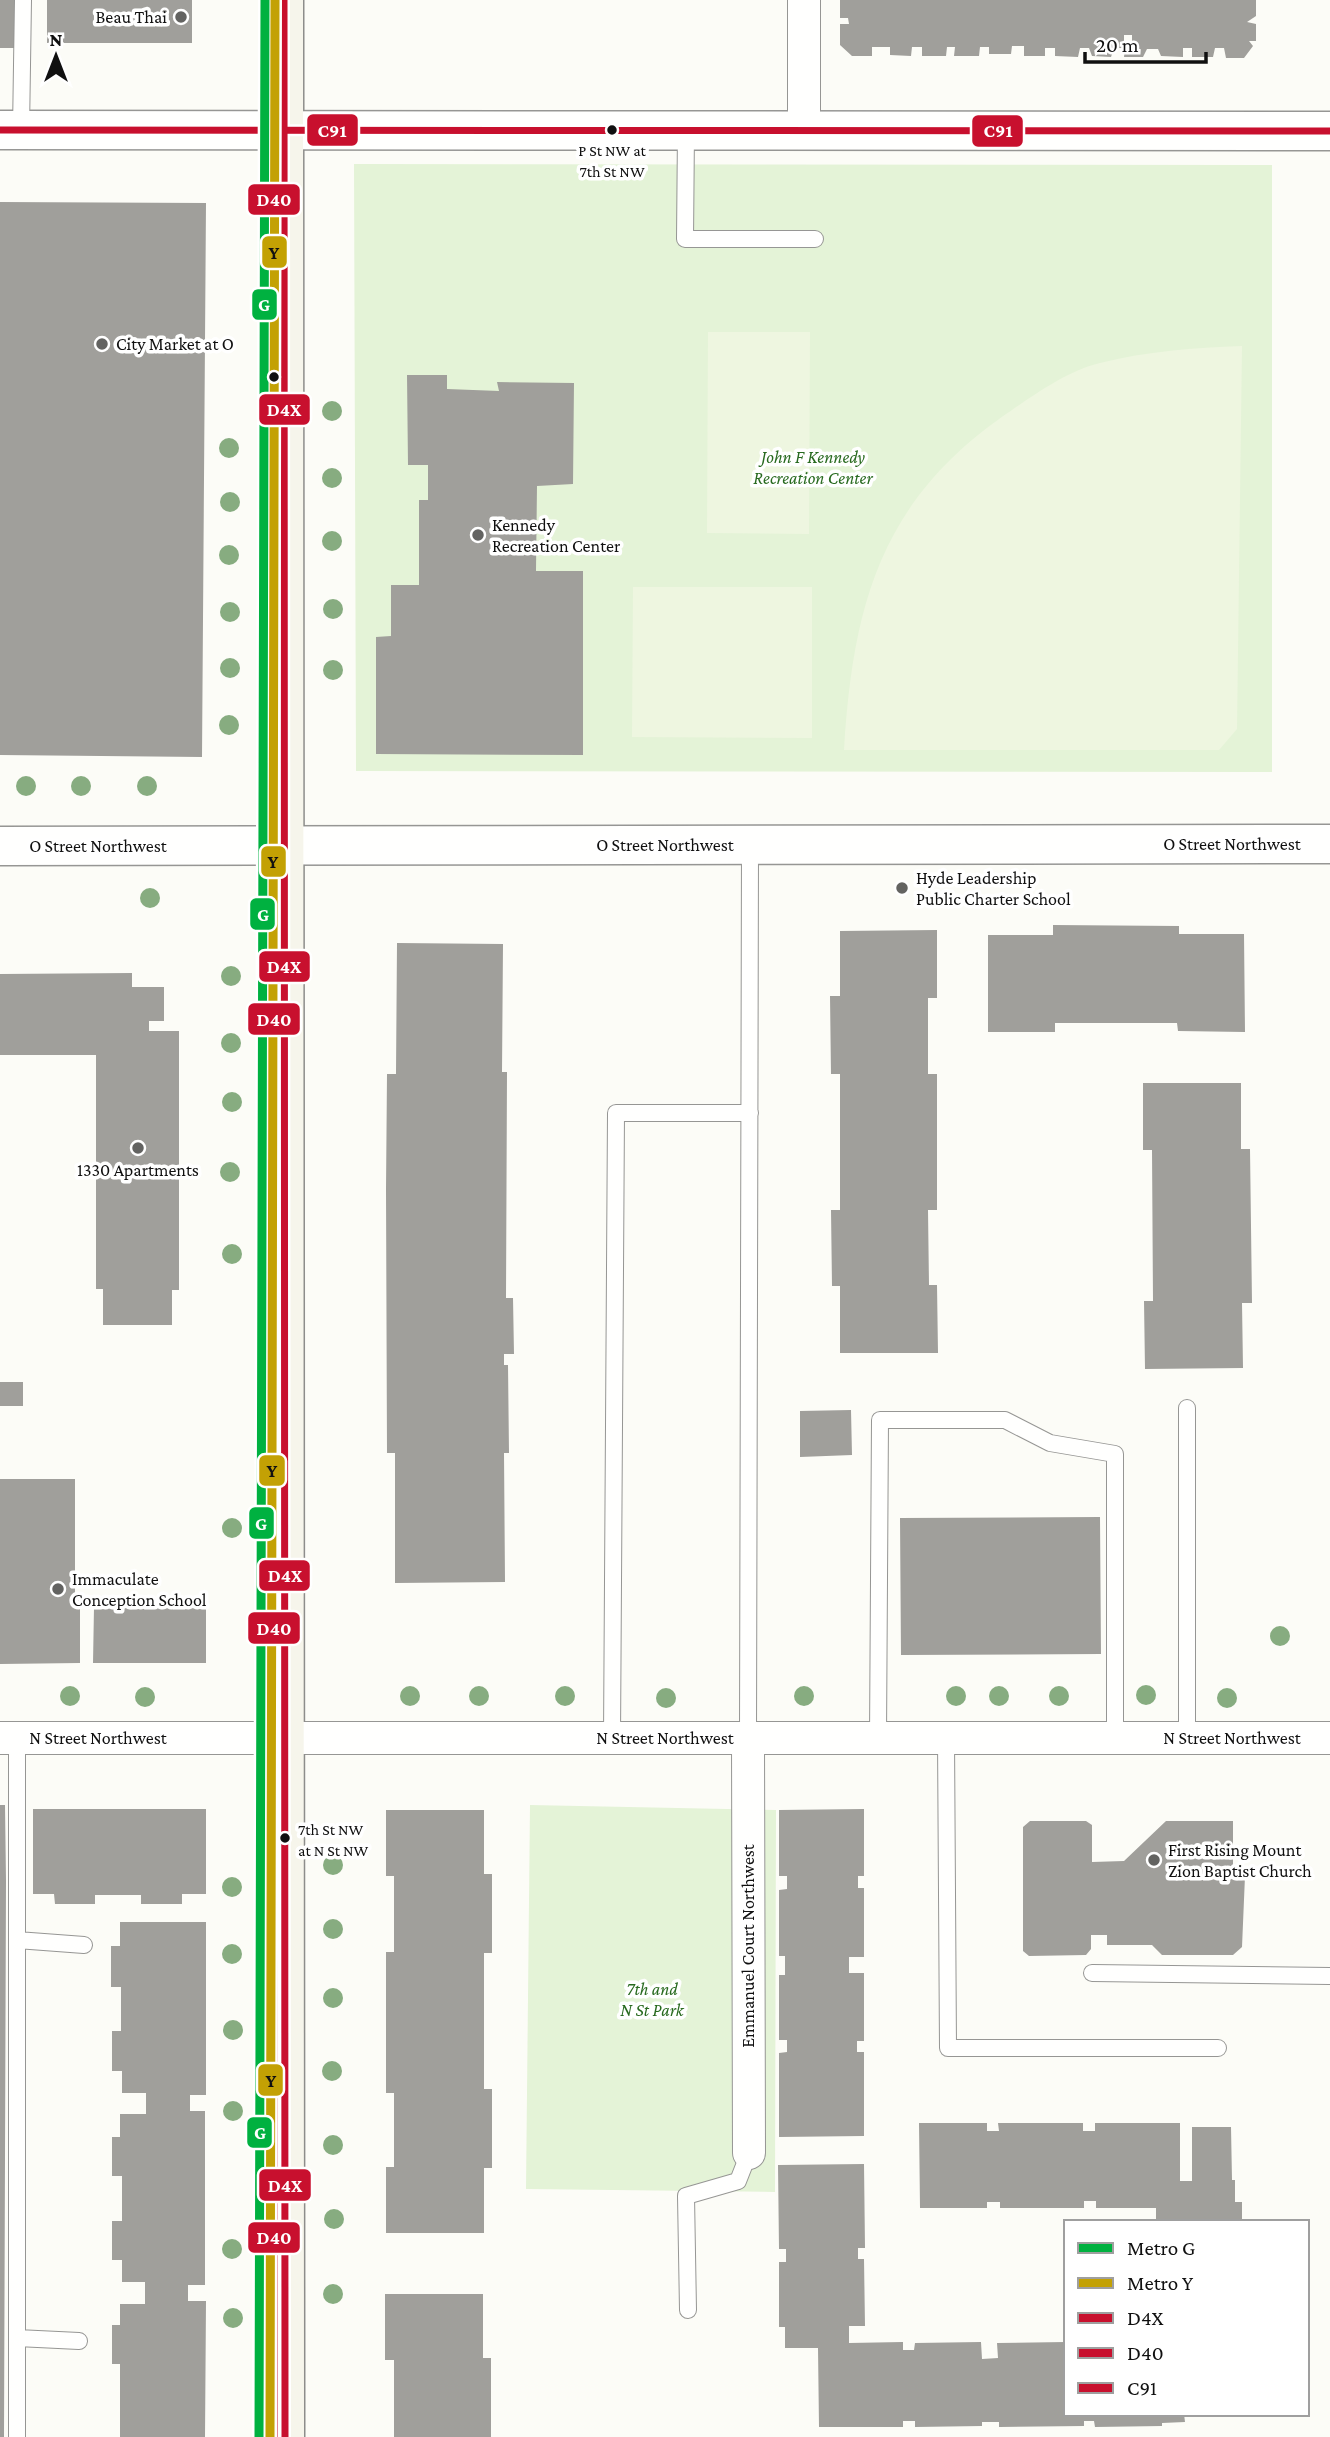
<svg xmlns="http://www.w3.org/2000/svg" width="1330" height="2437" font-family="'Crimson Pro',serif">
<rect width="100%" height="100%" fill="#fcfcf7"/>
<path fill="#e4f3d7" d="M354 164 1272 165V772L356 771Z
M530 1805 776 1810 775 2192 526 2189Z"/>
<path fill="#eef6e0" d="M708 332H810L809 534 707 533Z
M1242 346 1237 729 1219 750H844C853 602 882 497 1012 410 1038 392 1070 370 1100 363 1147 351 1194 348 1242 346Z
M633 587H812V738L632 737Z"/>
<path fill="#a09f9b" d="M0 0H14V48H0Z
M47 0H192V43H47Z
M840 0H1256V16L1247 22 1256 24V41H1249L1253 46 1244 58H1226L1224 48H1215L1213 57H1192V48H1183V57L1161 56 1158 49H1147L1143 57H1124L1125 48 1132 44V35H1124V48H1114L1111 57 1092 56 1089 48H1080L1078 57 1055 56V48H1045V56H1024V46H1012L1011 54H989V47H980L979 56H954L955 47H947L946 56H922V47H912L911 56 890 55V47H872V56H852L840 45V24H849L848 18H840Z
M0 202 206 203 202 757 0 755Z
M407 375H447V389L499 391 497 382 574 383 573 484 537 486 536 571H583V755L376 754V637L391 636V585H419V500H428V465H408Z
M1053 925 1179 926V934H1244L1245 1032 1178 1031 1177 1023H1055V1032H988V935H1053Z
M937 930V998H928V1074H937V1210H928L929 1285H937L938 1353H840V1286H832L831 1210H840V1074H831L830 996H840V931Z
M397 943 503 944 502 1072H507L506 1298H513L514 1354H504V1365H508L509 1453H504L505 1582 395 1583V1453H387L386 1189 387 1074H396Z
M132 973V987H164V1021H149V1031H179V1290H172V1325H103V1289H96V1055H0V974Z
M1143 1083H1241V1149H1250L1252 1303H1242L1243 1368 1145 1369 1144 1301H1153L1152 1150H1143Z
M0 1382H23V1406H0Z
M851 1410 852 1455 800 1457V1411Z
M0 1479H75V1594H80V1663L0 1664Z
M1100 1517 1101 1654 901 1655 900 1518Z
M206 1604V1663H93L94 1607Z
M0 1805H5L6 1881 4 2437H0Z
M33 1809H206V1894H182V1904H141V1895H95V1904H55L54 1894H33Z
M864 1809V1876H858V1888H864V1957H849V1973H864V2041H857V2052H864V2136L779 2137V2053L787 2052V2040H779V1975H785V1956H779V1890L787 1889V1876H779V1810Z
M386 1810H484V1874H492V1953H484V2089H492V2168H484V2233H386V2167H394V2093H386V1952H394V1876H386Z
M1030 1821H1086L1092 1825V1862L1124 1861 1166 1821H1233V1869L1245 1876 1242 1947 1233 1955H1162L1152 1945H1107V1935H1091V1949L1086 1955 1029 1956 1023 1951V1827Z
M120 1922H206V2095H190V2111H205V2285H188V2301H206L205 2437H120V2364H112V2325H120V2304H145V2282H122V2260H112V2221H122V2176H112V2137H120V2114H146V2093H122V2071H112V2031H121V1987H111V1946H120Z
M919 2123H987V2131H999L998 2123H1083V2131H1095V2123H1180V2181H1192V2127H1231L1232 2180H1235V2202H1242V2222H1156V2208H1096V2201H1084V2208H1000V2202H987V2208H920Z
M864 2164 865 2248H858V2259H864L865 2326H849V2343L903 2342V2350H914L915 2343 981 2342 982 2359 998 2358 997 2343 1066 2342V2414H1184L1185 2422 1162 2423V2426L1095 2427 1094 2421H1084V2426L999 2427V2422H982V2426L915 2427V2421H903V2427H819L818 2348H785V2327H779V2262H786V2249H779L778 2165Z
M385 2294H483V2358H491V2437H394V2360H385Z"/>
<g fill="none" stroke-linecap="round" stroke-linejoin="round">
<g stroke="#969694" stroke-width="18">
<path id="service" d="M21 130 23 0
M686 130 685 239H815
M17 1738V2437
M612 1738 616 1113H750
M748 1738 750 845
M878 1738 880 1420H1005L1050 1443 1115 1454V1738
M946 1738 948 2048H1218
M1187 1738V1408
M17 1940 84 1945
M1092 1973 1330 1976
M688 2310 686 2196 738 2181 749 2153
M17 2338 79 2341"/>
</g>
<g stroke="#969694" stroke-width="34">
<path id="minor" d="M804 130V0
M0 1738H1330
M748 1738 749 2153"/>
</g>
<g stroke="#969694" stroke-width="41">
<path id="tertiary" d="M0 130 1330 131
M0 846 1330 844"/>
</g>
<g stroke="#8d8d8b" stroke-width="41">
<path id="secondary" d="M284 0 285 2437"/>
</g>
<use href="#service" stroke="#fffffe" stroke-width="16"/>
<use href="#minor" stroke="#fffffe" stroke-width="32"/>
<use href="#tertiary" stroke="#fffffe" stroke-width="38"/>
<use href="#secondary" stroke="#f6f5eb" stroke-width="38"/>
<g stroke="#fff" stroke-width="12">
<path id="bus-1" d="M284 0 285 2437"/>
</g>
<g stroke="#fff" stroke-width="12">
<path id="bus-2" d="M274 0V2437"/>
</g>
<g stroke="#fff" stroke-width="12">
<path id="bus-3" d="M0 130 1330 131"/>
</g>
<use href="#bus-1" stroke="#c8102e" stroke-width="7"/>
<use href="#bus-2" stroke="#c8102e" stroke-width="7"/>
<use href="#bus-3" stroke="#c8102e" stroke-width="7"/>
<g stroke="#fff" stroke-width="14">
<path id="metro-1" d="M259 2437 265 0"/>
</g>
<g stroke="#fff" stroke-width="14">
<path id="metro-2" d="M270 2437 275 0"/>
</g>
<use href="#metro-1" stroke="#00b140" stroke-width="9"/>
<use href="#metro-2" stroke="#c3a104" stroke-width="9"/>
</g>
<g fill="#87ac80">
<circle cx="332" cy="411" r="10"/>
<circle cx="229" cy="448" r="10"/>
<circle cx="332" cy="478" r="10"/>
<circle cx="230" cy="502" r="10"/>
<circle cx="332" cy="541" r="10"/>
<circle cx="229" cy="555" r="10"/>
<circle cx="333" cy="609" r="10"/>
<circle cx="230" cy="612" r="10"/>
<circle cx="230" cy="668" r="10"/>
<circle cx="333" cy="670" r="10"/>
<circle cx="229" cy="725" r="10"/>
<circle cx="26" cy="786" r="10"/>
<circle cx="81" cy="786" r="10"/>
<circle cx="147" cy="786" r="10"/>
<circle cx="150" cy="898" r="10"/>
<circle cx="231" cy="976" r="10"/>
<circle cx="231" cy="1043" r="10"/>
<circle cx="232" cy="1102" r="10"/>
<circle cx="230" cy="1172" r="10"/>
<circle cx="232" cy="1254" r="10"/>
<circle cx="232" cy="1528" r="10"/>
<circle cx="1280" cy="1636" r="10"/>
<circle cx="1146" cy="1695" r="10"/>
<circle cx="70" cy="1696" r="10"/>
<circle cx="410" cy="1696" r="10"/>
<circle cx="479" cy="1696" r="10"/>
<circle cx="565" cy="1696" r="10"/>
<circle cx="804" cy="1696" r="10"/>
<circle cx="956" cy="1696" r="10"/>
<circle cx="999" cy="1696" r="10"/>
<circle cx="1059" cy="1696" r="10"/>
<circle cx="145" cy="1697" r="10"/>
<circle cx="666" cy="1698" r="10"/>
<circle cx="1227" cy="1698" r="10"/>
<circle cx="333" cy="1865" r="10"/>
<circle cx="232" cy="1887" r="10"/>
<circle cx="333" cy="1929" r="10"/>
<circle cx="232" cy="1954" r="10"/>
<circle cx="333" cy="1998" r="10"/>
<circle cx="233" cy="2030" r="10"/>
<circle cx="332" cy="2071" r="10"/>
<circle cx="233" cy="2111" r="10"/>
<circle cx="333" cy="2145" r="10"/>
<circle cx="334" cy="2219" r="10"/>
<circle cx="232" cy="2249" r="10"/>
<circle cx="333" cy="2294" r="10"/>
<circle cx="233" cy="2318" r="10"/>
</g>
<g fill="#636361" stroke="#fff" stroke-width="2.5">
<circle cx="181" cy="17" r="7"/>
<circle cx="102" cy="344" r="7"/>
<circle cx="478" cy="535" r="7"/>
<circle cx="902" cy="888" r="7"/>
<circle cx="138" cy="1148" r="7"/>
<circle cx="58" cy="1589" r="7"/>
<circle cx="1154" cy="1860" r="7"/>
</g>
<g fill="#101010" stroke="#fff" stroke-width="2.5">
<circle cx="612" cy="130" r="6"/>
<circle cx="274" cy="377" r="6"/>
<circle cx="285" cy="1838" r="6"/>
</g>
<g text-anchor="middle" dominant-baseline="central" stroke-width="7" stroke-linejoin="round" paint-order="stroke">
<g font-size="16" fill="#101010" stroke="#fff">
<text x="612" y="150">P St NW at<tspan x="612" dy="21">7th St NW</tspan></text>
<text x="298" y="1829" text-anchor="start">7th St NW<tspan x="298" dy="21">at N St NW</tspan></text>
</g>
<g font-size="18" fill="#101010" stroke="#fff" text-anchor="start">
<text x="167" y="17" text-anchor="end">Beau Thai</text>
<text x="116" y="344">City Market at O</text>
<text x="492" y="525">Kennedy<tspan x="492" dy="21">Recreation Center</tspan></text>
<text x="916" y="878">Hyde Leadership<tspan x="916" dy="21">Public Charter School</tspan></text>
<text x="138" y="1170" text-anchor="middle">1330 Apartments</text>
<text x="72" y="1579">Immaculate<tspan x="72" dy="21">Conception School</tspan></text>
<text x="1168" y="1850">First Rising Mount<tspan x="1168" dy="21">Zion Baptist Church</tspan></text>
</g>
<g font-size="18" font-style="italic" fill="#286a1f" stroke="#fff">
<text x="813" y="457">John F Kennedy<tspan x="813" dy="21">Recreation Center</tspan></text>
<text x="652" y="1989">7th and<tspan x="652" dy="21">N St Park</tspan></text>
</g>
<g font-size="18" fill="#101010" stroke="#fff">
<text x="1232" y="844">O Street Northwest</text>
<text x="665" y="845">O Street Northwest</text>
<text x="98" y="846">O Street Northwest</text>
<text x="98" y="1738">N Street Northwest</text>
<text x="665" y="1738">N Street Northwest</text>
<text x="1232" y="1738">N Street Northwest</text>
<text transform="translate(748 1946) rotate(-90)">Emmanuel Court Northwest</text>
</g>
</g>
<g stroke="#fff" stroke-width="2.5">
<rect x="306" y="113" width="53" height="34" rx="7" fill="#c8102e"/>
<rect x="971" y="114" width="53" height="34" rx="7" fill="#c8102e"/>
<rect x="247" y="183" width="54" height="33" rx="7" fill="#c8102e"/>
<rect x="261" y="235" width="27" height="34" rx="7" fill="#c3a104"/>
<rect x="251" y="288" width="27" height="33" rx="7" fill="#00b140"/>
<rect x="258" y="393" width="53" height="33" rx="7" fill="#c8102e"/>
<rect x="260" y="845" width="27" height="33" rx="7" fill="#c3a104"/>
<rect x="249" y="897" width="27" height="34" rx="7" fill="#00b140"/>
<rect x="258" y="950" width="53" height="33" rx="7" fill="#c8102e"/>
<rect x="247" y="1002" width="54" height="34" rx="7" fill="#c8102e"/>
<rect x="258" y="1454" width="28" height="33" rx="7" fill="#c3a104"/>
<rect x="248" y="1506" width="27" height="34" rx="7" fill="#00b140"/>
<rect x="258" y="1559" width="53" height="33" rx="7" fill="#c8102e"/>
<rect x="247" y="1611" width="54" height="34" rx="7" fill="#c8102e"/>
<rect x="257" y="2063" width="27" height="34" rx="7" fill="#c3a104"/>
<rect x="246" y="2116" width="27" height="33" rx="7" fill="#00b140"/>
<rect x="258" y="2168" width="54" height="34" rx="7" fill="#c8102e"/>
<rect x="247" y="2221" width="54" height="33" rx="7" fill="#c8102e"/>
</g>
<g font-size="19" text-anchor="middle" font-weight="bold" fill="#fff">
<text x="332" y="137">C91</text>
<text x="998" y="137">C91</text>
<text x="274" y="206">D40</text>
<text x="264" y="311">G</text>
<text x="284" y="416">D4X</text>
<text x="263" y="921">G</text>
<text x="284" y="973">D4X</text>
<text x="274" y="1026">D40</text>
<text x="261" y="1530">G</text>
<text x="285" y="1582">D4X</text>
<text x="274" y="1635">D40</text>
<text x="260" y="2139">G</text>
<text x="285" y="2192">D4X</text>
<text x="274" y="2244">D40</text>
</g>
<g font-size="19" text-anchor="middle" font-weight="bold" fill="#111">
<text x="274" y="259">Y</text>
<text x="273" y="868">Y</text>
<text x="272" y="1477">Y</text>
<text x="271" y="2087">Y</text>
</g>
<rect x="1064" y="2220" width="245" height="196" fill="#ffffff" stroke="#9f9f9f" stroke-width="2"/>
<rect x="1078" y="2243" width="35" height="10" fill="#00b140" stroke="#9f9f9f" stroke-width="2"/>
<text x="1127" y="2255" font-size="21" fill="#101010">Metro G</text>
<rect x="1078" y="2278" width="35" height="10" fill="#c3a104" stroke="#9f9f9f" stroke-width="2"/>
<text x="1127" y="2290" font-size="21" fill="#101010">Metro Y</text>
<rect x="1078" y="2313" width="35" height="10" fill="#c8102e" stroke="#9f9f9f" stroke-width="2"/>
<text x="1127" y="2325" font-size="21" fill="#101010">D4X</text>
<rect x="1078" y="2348" width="35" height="10" fill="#c8102e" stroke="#9f9f9f" stroke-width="2"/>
<text x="1127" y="2360" font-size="21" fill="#101010">D40</text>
<rect x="1078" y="2383" width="35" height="10" fill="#c8102e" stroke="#9f9f9f" stroke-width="2"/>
<text x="1127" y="2395" font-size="21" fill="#101010">C91</text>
<g transform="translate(56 56)" stroke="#ffffff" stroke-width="5" paint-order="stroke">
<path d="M0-5L12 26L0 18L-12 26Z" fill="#101010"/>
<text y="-10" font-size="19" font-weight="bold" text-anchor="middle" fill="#101010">N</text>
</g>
<path d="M1085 52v10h121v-10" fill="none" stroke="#101010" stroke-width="3.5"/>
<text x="1096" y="52" font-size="21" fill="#101010" stroke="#ffffff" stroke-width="5" paint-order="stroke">20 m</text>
</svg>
